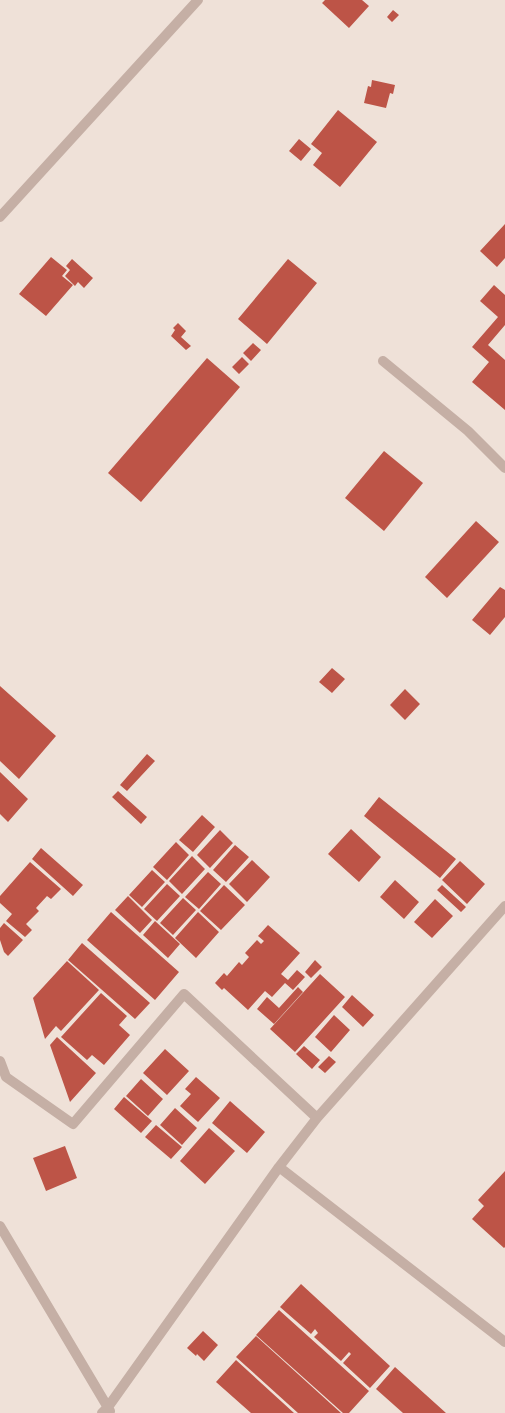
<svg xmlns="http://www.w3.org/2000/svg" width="505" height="1413" font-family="'Open Sans',sans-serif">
<rect width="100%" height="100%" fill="#efe1d8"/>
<path fill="#bd5447" d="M325 0H362L369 6 349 28 322 3Z
M393 10 399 15 392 22 387 17Z
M372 80 395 85 393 94 390 93 386 108 364 103 368 86 371 87Z
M338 110 377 142 340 187 313 165 322 153 311 144Z
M299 139 311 149 301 161 289 151Z
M505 224V258L497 267 480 251Z
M51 257 67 270 62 276 73 285 46 316 19 294Z
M72 259 93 278 84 288 78 282 75 286 65 276 70 270 66 266Z
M288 259 317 283 267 344 238 319Z
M494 285 505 295V325L488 345 505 360V410L472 382 489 362 472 347 498 317 480 301Z
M178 323 186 331 181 337 191 346 186 350 171 336 175 330 173 328Z
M253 343 261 350 251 361 243 353Z
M242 357 249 364 239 374 232 367Z
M207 358 240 387 141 502 108 473Z
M384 451 423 483 384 531 345 498Z
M476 521 499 542 447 598 425 577Z
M500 587 505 590V617L490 635 472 620Z
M332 668 345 679 332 693 319 682Z
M0 686 56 736 19 779 0 761Z
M405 689 420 704 405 720 390 705Z
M147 754 155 761 127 791 120 785Z
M0 772 28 799 8 822 0 814Z
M118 791 147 817 141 824 112 797Z
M379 797 456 859 440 878 364 816Z
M202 815 215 827 193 852 179 840Z
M351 829 381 857 359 882 328 854Z
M220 830 233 843 210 868 197 855Z
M176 842 189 855 167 880 153 867Z
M235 845 249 857 226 882 213 870Z
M41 848 83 885 73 896 32 859Z
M192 856 205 869 182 894 169 881Z
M252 860 270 877 247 902 229 884Z
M460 861 485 884 467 904 442 880Z
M30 862 61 889 51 899 47 896 36 908 39 911 26 924 32 930 25 937 6 921 12 914 0 903V896Z
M152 870 165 882 142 907 129 895Z
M208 872 221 884 199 909 185 897Z
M395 880 419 902 404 919 380 897Z
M167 884 180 896 157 921 144 909Z
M224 885 245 905 221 930 200 911Z
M442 885 466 907 461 912 437 890Z
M128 896 152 920 140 933 115 910Z
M183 898 196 910 173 935 160 923Z
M435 899 453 916 432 938 414 922Z
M111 912 179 972 155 1000 87 940Z
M198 912 219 932 196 958 175 938Z
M155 921 180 944 168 958 143 935Z
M4 923 23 940 8 956 4 952 0 940V928Z
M268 925 300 953 281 974 288 980 297 970 305 977 293 990 285 983 272 997 265 991 248 1010 224 988 222 990 215 983 224 973 227 976 239 962 242 965 249 957 245 953 257 940 261 944 264 941 258 936Z
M82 943 150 1003 135 1019 68 960Z
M315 960 322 967 311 978 305 972Z
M67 961 99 990 61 1031 56 1026 45 1039 33 998Z
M320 974 345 997 295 1052 270 1029Z
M298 987 303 992 274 1024 257 1009 267 997 279 1008Z
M101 993 127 1016 119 1025 130 1035 104 1065 92 1055 87 1060 61 1037Z
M352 995 374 1015 363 1027 342 1007Z
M334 1015 350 1030 331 1052 315 1037Z
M57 1037 96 1073 70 1102 50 1045Z
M304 1046 320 1060 312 1069 296 1054Z
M165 1049 189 1071 167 1095 143 1073Z
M329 1056 336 1062 325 1073 318 1067Z
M196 1077 220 1098 198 1122 180 1106 191 1094 185 1089Z
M141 1079 163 1099 148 1116 126 1096Z
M124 1097 152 1121 141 1133 114 1109Z
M230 1101 265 1132 247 1153 212 1123Z
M175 1108 197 1128 182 1145 160 1125Z
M156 1125 182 1147 171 1159 145 1137Z
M209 1128 235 1151 205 1184 180 1161Z
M65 1146 77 1178 46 1191 33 1158Z
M505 1171V1247L504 1248 472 1219 484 1206 478 1200Z
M301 1284 390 1366 370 1388 343 1363 351 1354 349 1352 341 1361 314 1337 318 1333 315 1329 311 1334 280 1307Z
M279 1310 369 1391 349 1413H343L256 1335Z
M203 1331 218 1345 204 1361 197 1354 196 1356 187 1348Z
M256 1336 341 1413H298L236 1357Z
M236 1360 294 1413H251L216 1382Z
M395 1367 446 1413H403L376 1389Z"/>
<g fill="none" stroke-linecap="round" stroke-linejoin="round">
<path stroke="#c5afa5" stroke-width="10" d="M0 217 198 0
M383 361 468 431 505 468
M0 1061 6 1077 73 1124 184 994 317 1118
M279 1167 505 1342
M0 1226 110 1411
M102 1413 108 1407 279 1167 317 1118 505 906"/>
</g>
</svg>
